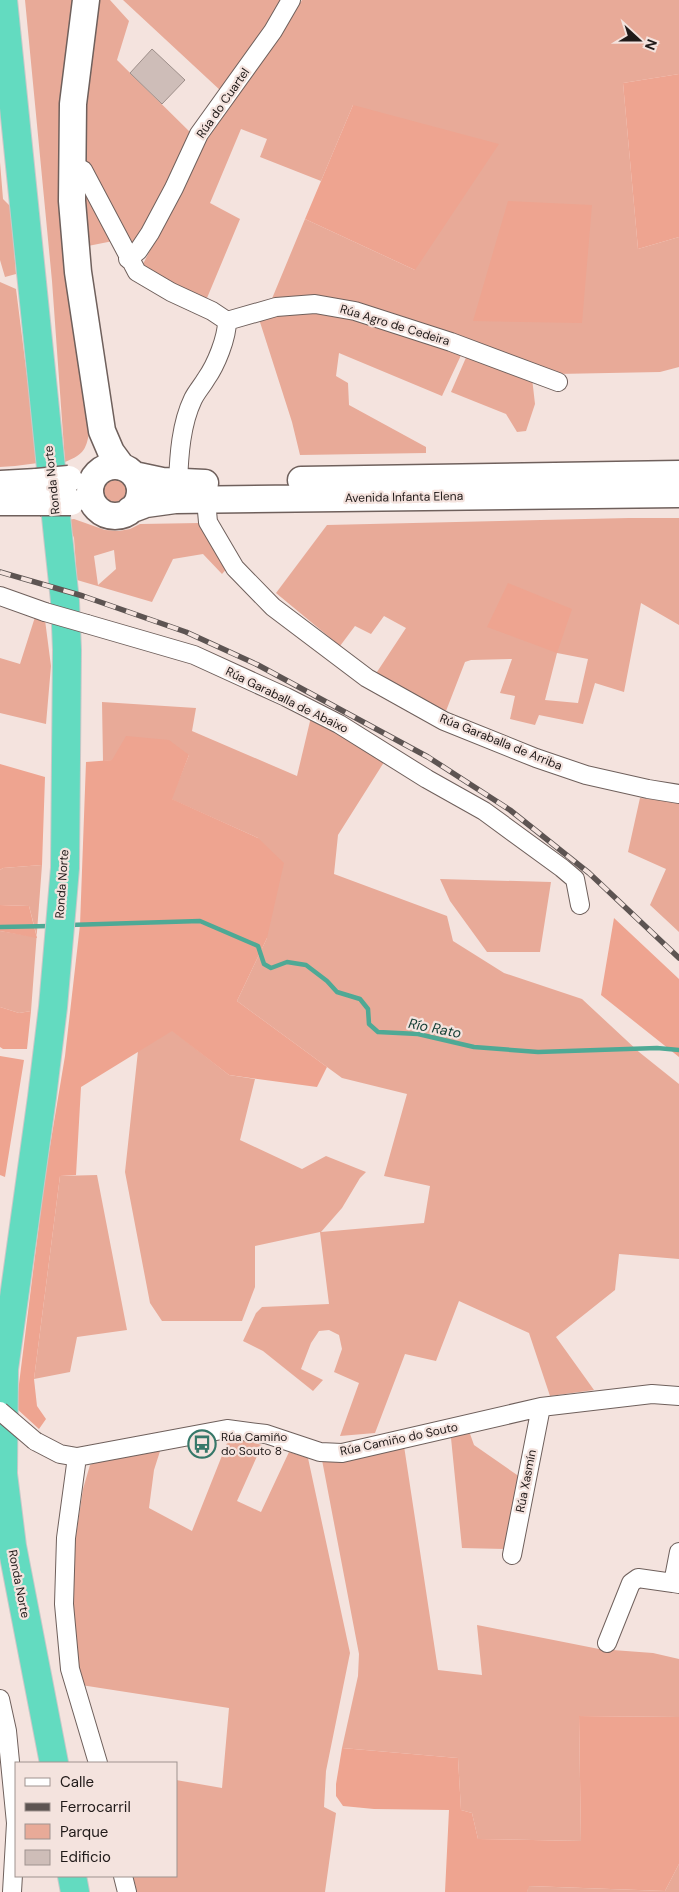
<svg xmlns="http://www.w3.org/2000/svg" width="679" height="1892" font-family="'DM Sans',sans-serif">
<rect width="100%" height="100%" fill="#f4e3de"/>
<path fill="#e8aa98" fill-rule="evenodd" d="M25 0H77L90 429C86 449 85 454 65 462L52 281Z
M94 0H110L129 21 117 60 194 136 142 236 132 242 124 233 80 149Z
M123 0H285L221 91Z
M302 0H679V74L623 83 638 249 679 237V367L660 372 557 374 467 338 382 311 271 301 305 219 415 270 353 105 321 181 260 157 267 139 241 129 210 203 240 219 207 298 176 289 142 266 211 130 276 41Z
M0 162 3 199 11 207 16 274 5 277 0 260Z
M84 180 113 241 83 247Z
M0 282 16 289 38 463 15 466 0 467Z
M323 312 377 323 463 351 442 396 339 353 336 376 348 383 349 405 426 447V453L300 455 292 422 259 319 292 313Z
M468 353 532 378 535 404 526 431 517 432 506 414 451 392Z
M104 491a11 11 0 1 1 22 0a11 11 0 1 1-22 0Z
M629 518H679V625L641 603 624 692 595 683 583 724 539 715 535 725 510 719 515 696 500 693 512 659 471 660 465 662 446 711 375 675 406 628 384 616 371 634 355 626 340 646 276 593 327 525ZM557 653 588 659 578 703 545 700Z
M74 519 105 530 119 531 130 529 140 524 200 523 229 566 222 574 203 554 173 559 152 602 77 580 74 538 67 520ZM114 550 116 569 98 585 94 556Z
M35 617 45 620 51 666 46 724 0 713V658L20 664Z
M102 702 196 708 192 731 297 776 311 717 386 759 338 835 334 874 447 916 453 941 504 973 582 999 639 1052 679 1084V1259L619 1254 615 1290 556 1337 594 1390 550 1396 529 1333 459 1301 436 1361 405 1354 375 1433 340 1436 359 1383 334 1372 342 1349 339 1335 329 1330 319 1331 311 1343 301 1369 323 1380 313 1391 263 1351 243 1341 256 1313 262 1307 329 1304 320 1232 255 1246V1287L242 1321H162L150 1303 125 1172 138 1051 172 1030 229 1075 255 1079 240 1140 302 1169 326 1156 366 1172 360 1178 342 1208 321 1232 424 1223 430 1186 384 1176 407 1094 342 1078 237 1001 267 938 258 838 171 799 189 755 103 761Z
M640 798 679 802V932L650 905 666 869 628 852Z
M42 865 31 1011 19 1013 0 1007V931L37 937 29 906 0 905V870L3 868Z
M440 879 551 882 540 952H487L450 901Z
M97 1175 127 1330 77 1337 70 1372 34 1379 60 1176Z
M469 1431 474 1445 520 1477 505 1549 462 1548 451 1438Z
M229 1438 245 1440 262 1445 237 1501 261 1512 289 1452 308 1458 350 1653 326 1771 324 1807 336 1813 325 1892H137L133 1876H176V1780L222 1788 229 1708 81 1685 71 1626V1569L83 1489 90 1465 100 1460 161 1448 154 1470 149 1508 192 1531Z
M404 1446 438 1670 482 1675 477 1625 599 1649 653 1653 679 1659V1717L579 1716 581 1841 478 1839 472 1813 461 1810 458 1758 342 1748 358 1676 359 1654 322 1460Z
M679 1864V1892H527L528 1886 665 1891Z"/>
<path fill="#eea490" d="M679 74V237L638 249 623 83Z
M353 105 499 144 415 270 305 219Z
M508 201 592 205 582 323 473 321Z
M508 583 572 609 557 653 487 627Z
M126 736 169 740 189 755 172 799 258 838 284 863 267 938 237 1001 327 1067 317 1087 229 1075 172 1031 81 1087 76 1175 60 1176 34 1379 37 1406 46 1419 39 1429 16 1408 45 1176 65 1056 80 925 86 762 112 760Z
M0 764 45 777 42 865 3 868 0 870Z
M0 905 29 906 37 938 0 931Z
M614 918 679 979V1057L601 995Z
M0 1007 19 1013 31 1011 27 1049H3L0 1047Z
M0 1056 24 1060 5 1177 0 1175Z
M579 1716 679 1717V1864L665 1891 529 1886 527 1892H445L449 1810 374 1809 343 1806 336 1796V1784L342 1748 458 1758 461 1810 472 1813 478 1839 581 1841Z"/>
<g fill="none" stroke-linecap="round" stroke-linejoin="round">
<path stroke="#4ea995" stroke-width="4.5" d="M69 925 200 921 258 946 264 964 271 968 287 962 306 965 327 981 337 992 360 999 368 1009 369 1024 378 1032 418 1034 474 1047 538 1052 657 1048 679 1050
M0 927 51 926"/>
</g>
<path fill="#cebdb8" stroke="#9e8f8a" d="M152 49 185 80 162 104 130 73Z"/>
<g fill="none" stroke-linecap="round" stroke-linejoin="round">
<g stroke="#6f605c" stroke-width="20">
<path id="street" d="M71 166 83 170 137 272 171 292 212 311 227 321C227 338 216 365 206 379 202 386 197 391 193 399 181 424 179 455 178 483
M128 259 138 251 150 233 174 188 199 134 273 31 291 0
M227 321 276 307 315 304 355 311 451 342 558 382
M206 500 208 522 235 568 273 607 367 678 444 721 536 758 586 775 648 789 679 794
M0 596 45 612
M87 624 194 655 286 697 339 724 427 779 484 811 562 868 575 879 580 905
M35 1441 60 1454 77 1457 227 1429 266 1434 320 1452 342 1453 541 1407 652 1394 679 1396
M77 1457 66 1538 64 1604 70 1669 98 1763
M679 1552 673 1583 679 1584
M512 1555 541 1407
M607 1643 631 1583 638 1578 673 1583
M0 1699 7 1731 16 1823 12 1892
M123 1876 127 1892"/>
</g>
<g stroke="#6f605c" stroke-width="29">
<path id="secondary" d="M86 0 73 104 72 201 78 272 102 431 111 452 122 467
M90 491a25 25 0 1 1 50 0a25 25 0 1 1-50 0Z
M134 475 162 481 205 483
M301 480 679 474
M0 484 37 482
M0 502H40
M130 510 146 504 175 500 679 494"/>
</g>
<g stroke="#c9c8c8" stroke-width="30">
<path id="highway" d="M3 0 58 536 65 601 67 650 65 868 53 1007 42 1097 4 1369 3 1474 12 1546 54 1763
M72 1876 75 1892"/>
</g>
<use href="#street" stroke="#fff" stroke-width="18"/>
<use href="#secondary" stroke="#fff" stroke-width="26"/>
<use href="#highway" stroke="#63dbc0" stroke-width="28"/>
<g stroke="#5d5452" stroke-width="5.5">
<path id="rail" d="M0 572 83 596 186 632 258 665 428 757 510 810 589 873 679 958"/>
</g>
<use href="#rail" stroke="#f4e3de" stroke-width="4" stroke-dasharray="11" stroke-linecap="butt"/>
<g stroke="#6f605c" stroke-width="20" stroke-linecap="butt">
<path id="street-bridge" d="M45 612 87 624
M0 1411 35 1441"/>
</g>
<g stroke="#6f605c" stroke-width="29" stroke-linecap="butt">
<path id="secondary-bridge" d="M37 482 69 479
M40 502H71"/>
</g>
<use href="#street-bridge" stroke="#fff" stroke-width="18"/>
<use href="#secondary-bridge" stroke="#fff" stroke-width="26"/>
</g>
<defs>
<g id="bus-ring" transform="scale(1.4375)"><circle r="9.5" fill="#f4e3de" stroke="#367869" stroke-width="1.5"/><path d="M-5-6H5V4H4V6H2V4H-2V6H-4V4H-5ZM-3.5-4V0h7V-4ZM-3.5 1.2v1.5H-2V1.2ZM2 1.2v1.5H3.5V1.2Z" fill="#367869"/></g>
</defs>
<g fill-rule="evenodd">
<use href="#bus-ring" x="202" y="1444"/>
</g>
<g text-anchor="middle" dominant-baseline="central" stroke-width="4.5" stroke-linejoin="round" paint-order="stroke">
<g font-size="12" fill="#201a19" stroke="#f4e3de">
<text transform="translate(223 103) rotate(-55)">Rúa do Cuartel</text>
<text transform="translate(395 325) rotate(17)">Rúa Agro de Cedeira</text>
<text transform="translate(52 480) rotate(-96)">Ronda Norte</text>
<text transform="translate(404 497) rotate(-1)">Avenida Infanta Elena</text>
<text transform="translate(287 700) rotate(26)">Rúa Garaballa de Abaixo</text>
<text transform="translate(501 742) rotate(22)">Rúa Garaballa de Arriba</text>
<text transform="translate(62 884) rotate(-86)">Ronda Norte</text>
<text transform="translate(399 1439) rotate(-12)">Rúa Camiño do Souto</text>
<text transform="translate(526 1481) rotate(-79)">Rúa Xasmín</text>
<text transform="translate(19 1584) rotate(79)">Ronda Norte</text>
</g>
<g font-size="12" fill="#201a19" stroke="#f4e3de" text-anchor="start">
<text x="221" y="1437">Rúa Camiño<tspan x="221" dy="14">do Souto 8</tspan></text>
</g>
<g font-size="14" font-style="italic" fill="#174037" stroke="#f4e3de">
<text transform="translate(435 1028) rotate(11)">Río Rato</text>
</g>
</g>
<rect x="15" y="1762" width="162" height="115" fill="#f4e3de" stroke="#9f938f"/>
<rect x="25" y="1778" width="25" height="8" fill="#ffffff" stroke="#9f938f"/>
<text x="60" y="1787" font-size="15" fill="#201a19">Calle</text>
<rect x="25" y="1803" width="25" height="8" fill="#5d5452" stroke="#9f938f"/>
<text x="60" y="1812" font-size="15" fill="#201a19">Ferrocarril</text>
<rect x="25" y="1824" width="25" height="15" fill="#e8aa98" stroke="#9f938f"/>
<text x="60" y="1837" font-size="15" fill="#201a19">Parque</text>
<rect x="25" y="1850" width="25" height="15" fill="#cebdb8" stroke="#9f938f"/>
<text x="60" y="1862" font-size="15" fill="#201a19">Edificio</text>
<g transform="translate(639 40) rotate(111)" stroke="#f4e3de" stroke-width="4" paint-order="stroke">
<path d="M0-4L9 19L0 12L-9 19Z" fill="#201a19"/>
<text y="-8" font-size="14" font-weight="bold" text-anchor="middle" fill="#201a19">N</text>
</g>
</svg>
